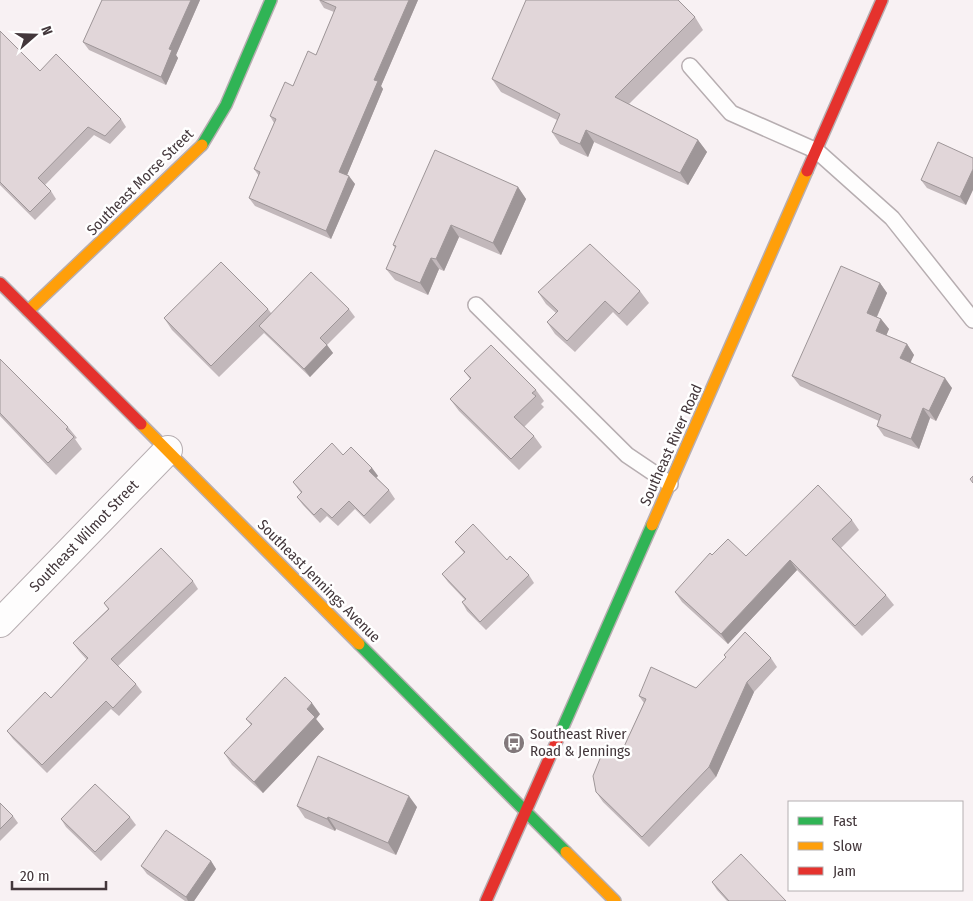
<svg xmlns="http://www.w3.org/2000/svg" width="973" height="901" font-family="'Fira Sans Condensed',sans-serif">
<rect width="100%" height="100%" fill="#f8f1f3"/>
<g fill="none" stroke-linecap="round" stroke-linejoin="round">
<g stroke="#b7aeb1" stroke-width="18">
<path id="lane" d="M690 66 731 113 817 151 892 218 973 320
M476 305 627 455 670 484"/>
</g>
<g stroke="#b7aeb1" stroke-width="30">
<path id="street" d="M0 623 168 450"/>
</g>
<g stroke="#b7aeb1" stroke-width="14">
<path id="fast" d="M202 145 226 105 271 0
M359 644 566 852
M560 734 652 525"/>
</g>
<g stroke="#b7aeb1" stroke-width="14">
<path id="slow" d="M28 311 202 145
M141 424 359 644
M652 525 807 171
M566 852 615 901"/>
</g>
<g stroke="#b7aeb1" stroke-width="14">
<path id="jam" d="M807 171 882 0
M0 283 141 424
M486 901 560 734"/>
</g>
<use href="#lane" stroke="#fefdfd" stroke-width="15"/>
<use href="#street" stroke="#fefdfd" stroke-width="28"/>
<use href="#fast" stroke="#30b455" stroke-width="11"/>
<use href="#slow" stroke="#ff9f0a" stroke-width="11"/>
<use href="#jam" stroke="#e5322d" stroke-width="11"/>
</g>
<path fill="#c2b8bb" d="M102 0H200L176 55 178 58 166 85 89 50 83 42Z
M319 0H418L381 86 383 89 347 175 355 184 331 239 255 206 249 198 259 176 254 169 274 123 270 116 316 55 334 12 324 8Z
M695 17 703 30 629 104 698 140 707 152 688 185 594 142 588 157 560 144 552 132 557 120 501 92 492 79Z
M0 31 40 71 121 119 126 127 110 144 94 135 45 185 51 191 56 199 35 220 0 185Z
M973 158 966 205 927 188 921 180Z
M518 187 526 199 501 255 459 237 444 271 439 269 428 295 395 280 386 269 395 248 393 245Z
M880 283 887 293 877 317 881 319 889 329 886 335 907 344 914 355 910 362 952 388 936 421 930 418 919 449 884 436 877 426 879 421 800 386 792 376Z
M640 291 649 303 627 326 613 312 575 352 555 334 547 322 556 313 546 304 538 292Z
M268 309 271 313 349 309 355 317 327 345 333 353 310 377 264 333 219 377 172 330 164 318Z
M0 359 68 427 77 438 75 439 82 449 56 475 0 416Z
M464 371 536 390 544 401 541 404 544 407 524 427 534 436 542 447 519 470 459 411 450 399 470 379Z
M343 455 372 468 378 476 376 477 389 490 395 499 370 524 355 509 338 526 327 516 320 523 303 505 297 497 301 493 293 482Z
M852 520 859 530 841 548 886 595 894 605 862 636 797 570 728 644 682 602 675 592 712 555 746 556Z
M455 542 507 560 529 575 534 583 486 630 467 611 462 602 465 600 448 582 442 574 464 553Z
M193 581 198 589 118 666 136 684 142 692 119 716 111 709 47 773 13 739 7 731 51 698 87 660 79 651 73 643 108 609 104 603Z
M724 655 771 658 777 667 754 692 716 777 649 847 603 802 596 792 622 751 644 703 639 696 696 688 726 658Z
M320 714 316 719 324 729 263 793 232 765 224 753 251 725 246 719Z
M0 803 13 816 18 823 0 841Z
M297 806 417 807 396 855 336 829 335 831 305 818Z
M130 817 136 825 101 861 66 827 61 819Z
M211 861 216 869 194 901H185L147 874 141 866Z
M712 882 786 901H727L717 890Z"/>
<path fill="#9e9698" d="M191 0H200L176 55 178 58 166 85 161 77 169 49Z
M409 0H418L381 86 383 89 345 180 339 172 374 80Z
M586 130 594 142 588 157 580 144Z
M698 140 707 152 688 185 680 173Z
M973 169V190L966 205 960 197Z
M349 176 355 184 331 239 326 231Z
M518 187 526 199 501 255 493 243Z
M451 225 459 237 444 271 436 259Z
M431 258 439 269 428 295 420 283Z
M880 283 887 293 874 323 867 313Z
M881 319 889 329 884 341 876 331Z
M907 344 914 355 908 368 900 358Z
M327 345 333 353 310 377 304 369Z
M945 378 952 388 936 421 929 411Z
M923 408 930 418 919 449 911 439Z
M372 468 378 476 375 479 369 471Z
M790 560 797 570 728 644 721 634Z
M747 682 754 692 716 777 709 767Z
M312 703 320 714 316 719 324 729 263 793 254 782 307 709Z
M409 796 417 807 396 855 388 843Z
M328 817 336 829 335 831 327 819Z
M211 861 216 869 194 901H188L186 897Z"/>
<path fill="#e1d6d9" stroke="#9e9698" d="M102 0H191L169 49 172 50 161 77 83 42Z
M320 0H409L374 80 378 81 339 172 349 176 326 231 249 198 260 172 254 169 276 119 270 116 285 82 293 86 308 51 316 55 336 7Z
M526 0H678L695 17 615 97 698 140 680 173 586 130 580 144 552 132 560 114 492 79Z
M0 31 40 71 56 54 121 119 105 136 88 127 38 178 51 191 30 212 0 182Z
M938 142 973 158V169L960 197 921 180Z
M435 150 518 187 493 243 451 225 436 259 431 258 420 283 386 269 396 246 393 245Z
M590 244 640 291 619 314 605 301 567 341 547 322 558 311 538 292Z
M221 262 268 309 211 366 164 318Z
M841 266 880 283 867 313 881 319 876 331 907 344 900 358 945 378 929 411 923 408 911 439 877 426 881 415 792 376Z
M311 272 349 309 320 338 327 345 304 369 259 326Z
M491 345 536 390 532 393 536 396 514 417 534 436 511 459 450 399 471 378 464 371Z
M0 359 68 427 66 429 74 437 48 463 0 413Z
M332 443 343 455 351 447 372 468 369 471 389 490 364 516 349 501 332 518 321 508 314 515 297 497 302 492 293 482Z
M973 476V483L970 479Z
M818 485 852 520 832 539 886 595 855 626 790 560 721 634 675 592 710 553 712 555 728 539 746 556Z
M473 524 507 560 510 556 529 575 480 622 462 602 466 599 442 574 465 552 455 542Z
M161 548 193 581 111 659 136 684 113 708 106 701 42 765 7 731 45 692 51 698 88 658 73 643 109 609 104 603Z
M745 632 771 658 747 682 709 767 642 837 596 792 593 776 606 744 622 751 646 699 639 696 651 667 696 688 726 657 724 655Z
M285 677 312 703 307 709 315 717 254 782 224 753 252 724 246 719Z
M318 756 409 796 388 843 328 817 327 819 297 806Z
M95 784 130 817 95 852 61 819Z
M0 803 13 816 0 829Z
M166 830 211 861 186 897 141 866Z
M741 854 786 901H729L712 882Z"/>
<defs>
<g id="bus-disc" transform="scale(1.125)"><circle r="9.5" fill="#82787b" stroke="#fff"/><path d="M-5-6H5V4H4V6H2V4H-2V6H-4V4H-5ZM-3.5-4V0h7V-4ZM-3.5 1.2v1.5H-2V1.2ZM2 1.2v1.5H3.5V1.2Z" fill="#fff"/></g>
</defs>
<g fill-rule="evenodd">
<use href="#bus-disc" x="514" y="743"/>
</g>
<g text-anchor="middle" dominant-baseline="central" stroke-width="5" stroke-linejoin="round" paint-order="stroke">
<g font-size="15" fill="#43373b" stroke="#fff">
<text transform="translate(140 182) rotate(-45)">Southeast Morse Street</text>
<text transform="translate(671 445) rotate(-66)">Southeast River Road</text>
<text transform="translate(84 536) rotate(-46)">Southeast Wilmot Street</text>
<text transform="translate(319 581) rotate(45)">Southeast Jennings Avenue</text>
</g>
<g font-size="15" fill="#43373b" stroke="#fff" text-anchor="start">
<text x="530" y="734">Southeast River<tspan x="530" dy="17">Road &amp; Jennings</tspan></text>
</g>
</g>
<rect x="788" y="801" width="175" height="90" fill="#ffffff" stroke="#b4afb1"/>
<rect x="798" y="817" width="25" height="8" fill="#30b455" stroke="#b4afb1"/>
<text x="833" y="826" font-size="15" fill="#43373b">Fast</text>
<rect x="798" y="842" width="25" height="8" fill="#ff9f0a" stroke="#b4afb1"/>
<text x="833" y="851" font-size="15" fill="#43373b">Slow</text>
<rect x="798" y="867" width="25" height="8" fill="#e5322d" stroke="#b4afb1"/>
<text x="833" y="876" font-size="15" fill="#43373b">Jam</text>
<g transform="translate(35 35) rotate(70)" stroke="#ffffff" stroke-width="4" paint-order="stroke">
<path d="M0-4L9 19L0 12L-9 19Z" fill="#43373b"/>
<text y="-8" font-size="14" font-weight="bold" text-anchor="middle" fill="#43373b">N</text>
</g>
<path d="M12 881v8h94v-8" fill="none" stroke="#43373b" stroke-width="2.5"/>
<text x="20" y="881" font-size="15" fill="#43373b" stroke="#ffffff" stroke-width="4" paint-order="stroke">20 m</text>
</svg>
